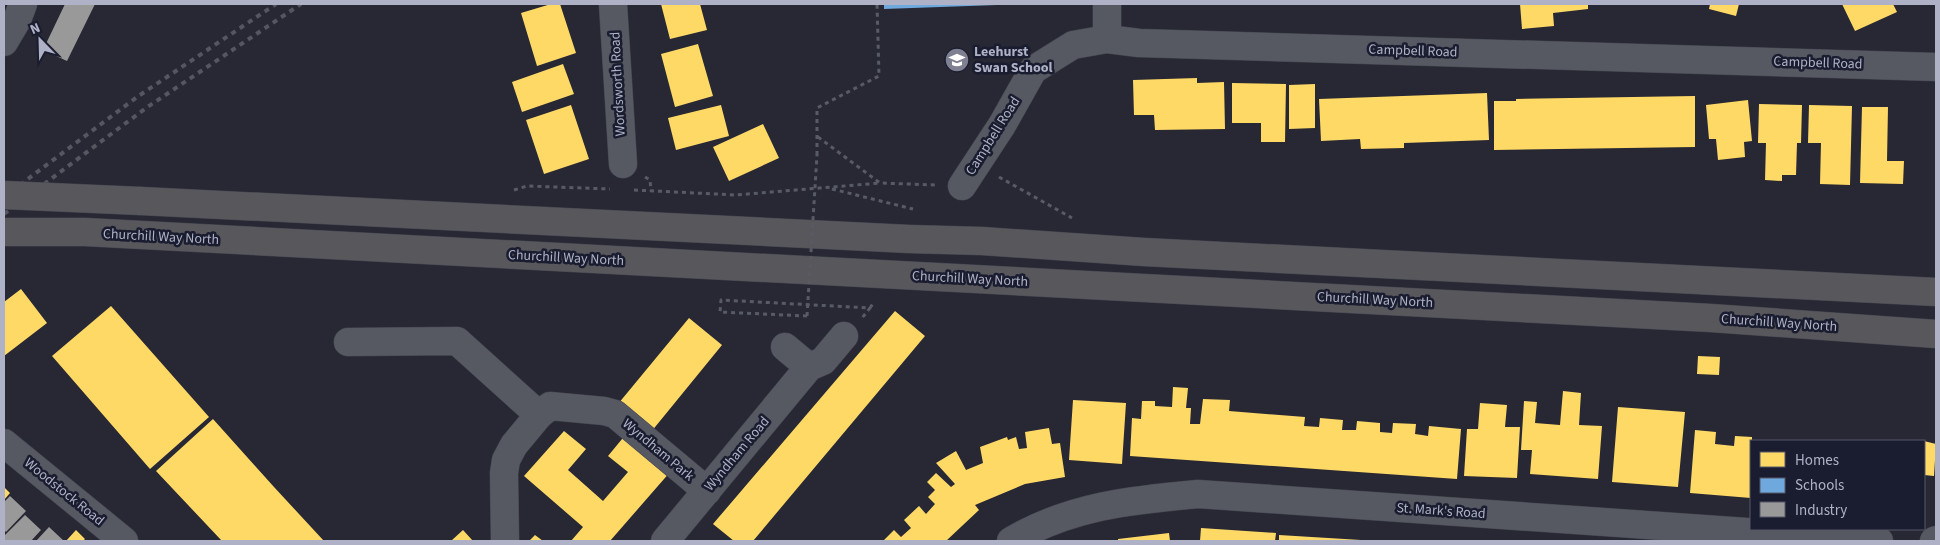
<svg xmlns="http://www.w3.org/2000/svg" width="1940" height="545" font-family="'Source Sans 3',sans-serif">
<rect width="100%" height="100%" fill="#272834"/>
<path fill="#ffd966" d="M551 4H560L576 53 537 66 521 13Z
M661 4H700L707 30 670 39Z
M1520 4H1588V9L1553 13 1554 26 1522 29Z
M1710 4H1739L1736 16 1709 9Z
M1842 4H1893L1897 12 1855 31Z
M698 44 713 96 675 107 661 54Z
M563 64 574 94 522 112 512 82Z
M1197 78V83L1224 82 1225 129 1155 130 1154 115H1134L1133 80Z
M1232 83 1286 84 1285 142H1261V123H1232Z
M1315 84V128L1289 129V85Z
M1487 93 1489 140 1404 143V148L1361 149 1360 139 1321 141 1319 99Z
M1695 96V147L1494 150V101H1516V99Z
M1748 100 1752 141 1744 142 1745 157 1718 160 1716 139H1709L1706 105Z
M1759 104 1802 105 1801 143H1797L1796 175H1782V181L1765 180 1766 143H1758Z
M571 105 589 159 544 174 526 120Z
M721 105 729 136 676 150 668 118Z
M1809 105 1852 106 1850 185 1820 184 1821 143H1808Z
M1862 107H1888L1887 161H1904L1903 184 1860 183Z
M763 124 779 158 729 181 713 147Z
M21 289 47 323 4 356V302Z
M111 306 209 417 150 469 52 356Z
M895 311 925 336 753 541H734L713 524Z
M689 318 722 345 651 432 618 404Z
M1698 356 1720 357 1719 375 1697 374Z
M1173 387 1188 388 1186 408H1191L1190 424H1200L1203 399 1230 400 1229 411 1305 417 1304 426 1319 427 1320 418 1343 420 1342 430H1356L1357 421 1380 423V432L1392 433 1393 423 1416 424 1415 434 1422 435 1428 436 1429 426 1461 429 1457 479 1130 456 1132 418 1141 419 1142 401H1155V406L1172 407Z
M1563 391 1581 393 1579 425 1602 426 1598 479 1530 474 1532 450H1521L1524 401 1537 402 1535 423 1560 425Z
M1073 400 1126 403 1122 464 1069 460Z
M1480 403 1507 405 1505 427H1520L1517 478 1464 476 1467 429H1478Z
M1618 407 1685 412 1678 487 1612 482Z
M213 419 274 487 324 541H222L156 471Z
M1049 428 1052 444 1060 443 1065 477 1025 484 975 505 979 510 946 541H883L894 530 901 537 911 528 904 520 919 506 926 514 935 504 928 497 935 490 927 482 936 473 951 487 955 484 936 463 956 451 966 470 983 463 980 447 1007 437 1008 440 1016 437 1019 449 1027 448 1025 432Z
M1695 430 1716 432 1715 444 1734 446 1735 436 1752 437 1751 498 1690 493Z
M564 431 586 449 568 470 603 501 628 472 608 456 627 433 671 471 610 541H571L583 527 524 476Z
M1924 441 1936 444 1934 476 1924 475Z
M4 487 10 493 4 500Z
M1201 528 1276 533 1275 541H1200Z
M76 530 85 539 83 541H66Z
M463 530 473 541H451Z
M1169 533 1170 541H1118V539Z
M535 535 543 541H529Z
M1279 535 1361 540 1360 541H1279Z"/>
<path fill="#6fa8dc" d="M884 4H997V5L884 9Z"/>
<path fill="#999" d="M65 4H95L67 61 43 50Z
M10 496 26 511 6 532 4 530V502Z
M25 515 41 530 31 541H4V536Z
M49 527 64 541H36Z"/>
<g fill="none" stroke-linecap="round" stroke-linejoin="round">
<g stroke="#43444d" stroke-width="29">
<path id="minor" d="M613 4 623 164
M1107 4V39
M4 42 17 20 23 4
M962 186 1002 125 1033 70 1073 45 1107 39 1139 43 1936 67
M348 342 457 341 539 415
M785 347 809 367
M4 443 124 541
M505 541 504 473 506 460 514 445 539 415 550 406 604 411 615 414 707 491
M665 541 809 367 823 361 844 336
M1011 541C1070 506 1131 500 1198 494L1879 541
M1934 541 1936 540"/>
</g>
<g stroke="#43454f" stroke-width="29">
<path id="highway" d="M141 201 909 239 982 241 1144 252 1936 292
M4 232H85L1711 318 1936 334"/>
</g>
<path stroke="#585b64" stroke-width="3" stroke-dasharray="4 4" stroke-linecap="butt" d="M818 137 880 183 936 185
M817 155V108L879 76 877 4
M645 177 650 180 651 191
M999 177 1072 218
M832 189 913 209
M514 190 527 186 610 189
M634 190 736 195 880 183
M870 308 874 302
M807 316 720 312 721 300 870 308 862 318"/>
<use href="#minor" stroke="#565862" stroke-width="28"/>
<use href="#highway" stroke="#57575c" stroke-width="28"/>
<path stroke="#555660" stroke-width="4" stroke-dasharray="5 5" stroke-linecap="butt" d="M4 197 137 97 276 4
M4 214 146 108 301 4"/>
<g stroke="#43454f" stroke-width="29" stroke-linecap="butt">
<path id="highway-bridge" d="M4 195 141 201"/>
</g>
<path stroke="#585b64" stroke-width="3" stroke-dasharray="4 4" stroke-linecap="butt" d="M807 316 817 155"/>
<use href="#highway-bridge" stroke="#57575c" stroke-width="28"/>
</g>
<defs>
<g id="school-disc" transform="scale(1.25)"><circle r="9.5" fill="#7f8193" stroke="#1a1c2f"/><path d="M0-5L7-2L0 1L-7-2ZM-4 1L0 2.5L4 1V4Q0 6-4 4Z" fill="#fff"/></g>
</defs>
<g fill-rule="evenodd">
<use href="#school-disc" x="957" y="60"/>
</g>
<g text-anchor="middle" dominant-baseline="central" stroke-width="5" stroke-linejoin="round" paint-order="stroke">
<g font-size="14" fill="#afb1c6" stroke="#1a1c2f">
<text transform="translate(1413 51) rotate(2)">Campbell Road</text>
<text transform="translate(1818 63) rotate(2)">Campbell Road</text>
<text transform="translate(618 84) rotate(-93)">Wordsworth Road</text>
<text transform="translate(993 136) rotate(-58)">Campbell Road</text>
<text transform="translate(161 237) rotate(3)">Churchill Way North</text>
<text transform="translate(566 258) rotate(3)">Churchill Way North</text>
<text transform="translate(970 279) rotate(3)">Churchill Way North</text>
<text transform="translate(1375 300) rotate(3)">Churchill Way North</text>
<text transform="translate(1779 323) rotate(4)">Churchill Way North</text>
<text transform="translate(658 450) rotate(40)">Wyndham Park</text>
<text transform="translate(737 454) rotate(-50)">Wyndham Road</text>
<text transform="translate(64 492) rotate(39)">Woodstock Road</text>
<text transform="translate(1441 511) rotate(4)">St. Mark's Road</text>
</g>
<g font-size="14" font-weight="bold" fill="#afb1c6" stroke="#1a1c2f" text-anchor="start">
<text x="974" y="52">Leehurst<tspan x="974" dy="16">Swan School</tspan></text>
</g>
</g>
<rect width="1940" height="545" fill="none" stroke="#afb1c6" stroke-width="10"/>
<rect x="1750" y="440" width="175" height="90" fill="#1a1c2f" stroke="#56586b"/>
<rect x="1760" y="452" width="25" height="15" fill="#ffd966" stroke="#56586b"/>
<text x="1795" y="465" font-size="15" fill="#afb1c6">Homes</text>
<rect x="1760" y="478" width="25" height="15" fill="#6fa8dc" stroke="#56586b"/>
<text x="1795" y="490" font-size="15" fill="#afb1c6">Schools</text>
<rect x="1760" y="502" width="25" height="15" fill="#999999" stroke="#56586b"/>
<text x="1795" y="515" font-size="15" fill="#afb1c6">Industry</text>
<g transform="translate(40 40) rotate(337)" stroke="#1a1c2f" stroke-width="4" paint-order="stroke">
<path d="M0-4L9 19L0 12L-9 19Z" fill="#afb1c6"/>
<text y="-8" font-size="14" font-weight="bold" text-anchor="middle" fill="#afb1c6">N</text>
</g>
</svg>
